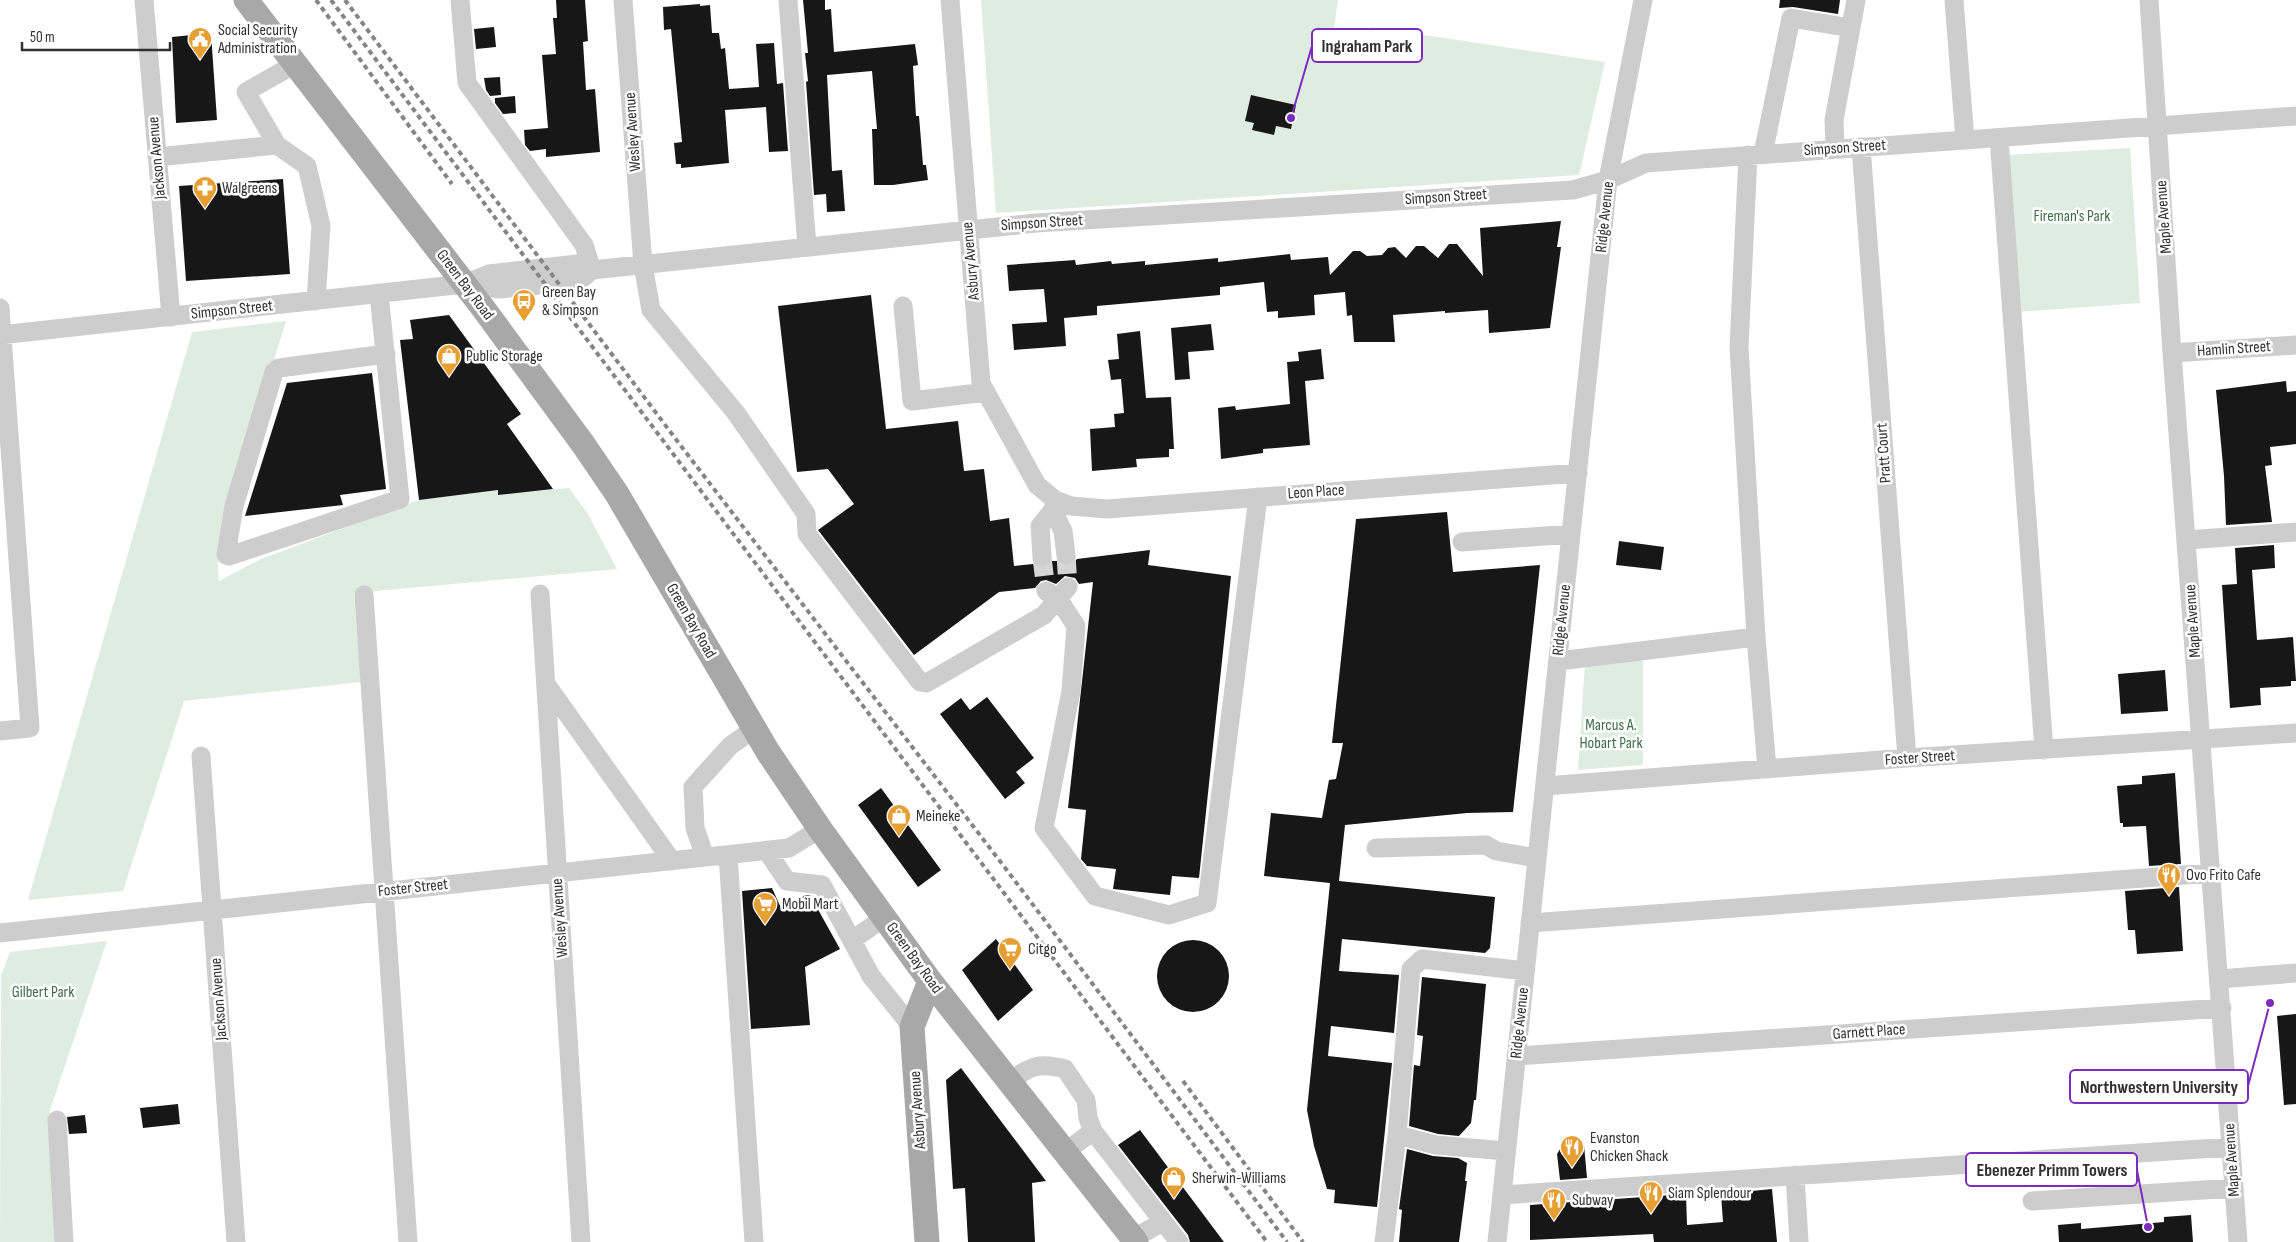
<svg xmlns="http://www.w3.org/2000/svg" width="2296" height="1242" font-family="'Sofia Sans Condensed',sans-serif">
<rect width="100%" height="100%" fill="#fff"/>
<path fill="#dfede1" d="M981 0H1338L1333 35 1368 40 1371 27 1605 62 1579 175 996 213Z
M2130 148 2140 303 2018 312 2006 155Z
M286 321 222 529 217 554 219 581 261 559 419 500 498 490V495L569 488 588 514 617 569 354 593 361 682 184 701 123 891 28 900 192 332Z
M1643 655V765L1578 770 1585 663Z
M107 941 50 1110 59 1242H0L1 975 10 952Z"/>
<path fill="#171717" d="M556 0H585L588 41 583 42 586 90 595 89 600 152 546 157V149L530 151 525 145 524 130 548 128 542 55 556 54 553 18H557Z
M803 0H825V10L831 9 834 52 915 44 918 65 913 66 916 116H919L923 165H926L928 180 893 185H874L872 129H877L872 71 827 75 832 171 842 170 845 211 827 212 826 194 814 195 806 82 808 81 805 53H808Z
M1780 0H1840L1838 14 1793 7 1779 8Z
M700 4V6L710 5 712 33H719L721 49 725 48 729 89 759 87 756 44 774 43 777 84 783 83 788 151 769 152 766 107 725 110 729 163 681 168V164H676L674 143 682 142 671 29 664 30 663 7Z
M494 27 496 47 476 49 474 29Z
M211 33 217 120 176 123 172 37Z
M500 77 501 95 490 96 486 90 484 78Z
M1251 95 1296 105 1291 129 1276 126 1274 135 1252 130 1254 123 1245 121Z
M515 96 516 113 503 114 495 103V98Z
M283 179 290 274 186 281 179 186Z
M1561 221 1557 247H1561L1550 328 1489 333 1488 310 1445 313V311L1393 315 1395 342H1354L1352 315 1347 316 1345 292 1314 295 1315 315 1278 318V311L1267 312 1264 282 1220 287V295L1097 306V315L1064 318 1066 346 1014 350 1012 324 1047 322 1044 289 1009 291 1007 265 1075 260 1076 265 1111 261 1112 264 1145 261V265L1218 258V262L1290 254 1291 260 1328 257 1330 275 1353 251H1360L1367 256 1382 255 1388 248 1395 247 1406 258 1416 246H1424L1438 258 1449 244H1457L1483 276 1480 228Z
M871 295 886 429 958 421 964 471 984 469 990 521 1009 518 1014 566 1033 564 1043 568 1052 561H1057L1061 565 1067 566 1073 564 1077 559 1150 550 1148 565 1231 576 1199 878 1172 876 1170 895 1113 889 1116 869 1087 866 1081 859 1086 810 1068 808 1093 582 1079 584 1075 578 1065 576 1056 584 1046 580 1041 581 1035 588 999 592 914 655 818 530 854 504 828 469 797 472 778 306Z
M449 315 521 414 507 424 553 489 498 495V490L419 500 400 340 413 339 410 320Z
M1211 324 1214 350 1188 352 1190 379 1175 380 1171 328Z
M1140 331 1146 398 1171 397 1174 449H1169V457L1136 459 1137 467 1092 471 1090 429 1115 427 1114 414 1124 413 1121 379 1111 380 1108 360 1119 359 1117 334Z
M1321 349 1324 379 1305 381 1310 445 1263 449V453L1221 459 1218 408 1235 406 1236 410 1290 404 1287 362 1299 361 1298 352Z
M372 373 386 489 340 495 343 505 245 516 287 383Z
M2286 381 2287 392 2296 391V444L2270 447 2272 465 2265 466 2272 522 2226 525 2224 476 2216 390Z
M1447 512 1453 572 1540 565 1513 812 1467 813 1345 825 1339 881 1495 897 1490 948 1485 953 1342 939 1339 971 1399 975 1394 1033 1331 1026 1328 1056 1392 1063 1377 1207 1334 1203 1335 1190 1327 1189 1314 1146 1307 1110 1330 883 1264 876 1271 813 1322 818 1329 780 1336 779 1343 743H1332L1356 519Z
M1619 541 1664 547 1661 570 1616 565Z
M2274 545 2275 568 2252 570 2257 640 2293 637 2296 681H2291V686L2260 688 2261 705 2230 708 2222 585 2237 584 2235 548Z
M2165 670 2168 711 2121 714 2118 674Z
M987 697 1034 758 1016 772 1025 783 1005 799 940 714 961 698 970 710Z
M2175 773 2181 864 2149 866 2146 826 2123 827V823H2120L2117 786 2142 784V776Z
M881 788 941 870 918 887 858 805Z
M2179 887 2183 951 2137 954 2135 930H2128L2125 891Z
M772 888 781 908 806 895H810L840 949 805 967 810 1025 751 1029 742 891Z
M996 939 1033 990 998 1021 962 970Z
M1157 976a36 36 0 1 1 72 0a36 36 0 1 1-72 0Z
M1422 977 1486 984 1476 1100H1474L1471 1123 1459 1136 1438 1134 1409 1126 1414 1065 1420 1066 1423 1036 1417 1035Z
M2296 1014V1104L2284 1105 2277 1016Z
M961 1068 1046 1181 1032 1183 1035 1242H968L965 1188 953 1189 946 1080Z
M178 1104 180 1124 143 1128 140 1108Z
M85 1115 87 1133 69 1134 67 1117Z
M1140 1130 1224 1242H1190L1188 1235 1118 1145Z
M1584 1145 1587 1178 1560 1180 1557 1154 1562 1146Z
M1407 1149 1433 1156 1458 1158 1467 1163 1465 1181H1467L1459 1242H1399L1402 1210 1399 1209Z
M1772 1189 1777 1242H1654L1653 1234 1530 1240V1205L1686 1194 1687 1225 1723 1222 1721 1194Z
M2191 1215 2193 1242H2059L2058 1225 2081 1223V1229L2164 1222V1217Z"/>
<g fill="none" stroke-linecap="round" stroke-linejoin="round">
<path stroke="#d6d6d6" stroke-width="19" stroke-dasharray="19 9" stroke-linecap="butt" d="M1066 555 1068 587
M1042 557 1046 591"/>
<path stroke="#cdcdcd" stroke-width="19" d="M144 0 171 317
M460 0 467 83 584 245 592 270
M623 0 643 265 651 310 736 413 806 514 807 534 920 682 926 683 935 678 1044 615 1068 587
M788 0 807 247
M950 0 981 383 1037 485 1055 500 1071 506 1107 509 1578 473
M1954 0 1965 140
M2149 0 2172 353 2238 1242
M295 64 246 92 277 145 307 166 321 226 316 301
M1999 138 2044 750
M1861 147 1907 758
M1835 149 1834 120 1856 0
M1763 154 1791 18 1851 28
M1748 155 1739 347 1756 637 1767 769
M157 157 277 145
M464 284 489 274 577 264 592 270 1036 223 1573 190 1608 180 1646 163 2296 116
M379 294 400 499 229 556 226 555 234 506 274 372 279 368 386 354
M903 306 912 401 986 392
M0 308 30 728 0 731
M0 335 464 284 500 289 579 281 592 270
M2172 353 2296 345
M1053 510 1063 531 1066 555
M2187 540 2296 532
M1462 542 1571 534
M1042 557 1040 526 1053 510 1055 500
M1046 591 1059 600 1076 626 1071 691 1044 828 1095 896 1169 915 1207 903 1258 497
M540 594 581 1242
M364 595 408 1242
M1558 661 1756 637
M546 684 672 861
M201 756 236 1242
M1545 786 1907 758 2296 733
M1376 848 1486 845 1496 851 1537 858
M767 851 787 881 822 885 871 976 912 1027
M728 855 754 1242
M705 857 695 828 693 787 730 746 754 729
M1530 923 2212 873
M0 933 789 848 820 829
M852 940 884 918
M2219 979 2296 973
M1516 1056 2222 1008
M1009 1082C1030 1066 1039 1062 1065 1069L1086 1100 1088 1118 1093 1131 1064 1153
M57 1120 64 1242
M1093 1131 1179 1242
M1506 1151 1436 1145 1397 1135 1411 969 1422 959 1525 971
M1795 1175 1799 1242
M1502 1195 2231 1147
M2032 1201 2234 1188
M1133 1239 1162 1222
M1384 1242 1397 1135
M1497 1242 1608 180 1643 0"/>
<path stroke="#a8a8a8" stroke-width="25" d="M246 0 483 308 583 444 617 494 768 752 820 829 930 981 1136 1242
M927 1242 912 1027 930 981"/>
<path stroke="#858585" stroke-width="4" stroke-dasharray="5 4" stroke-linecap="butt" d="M316 0 452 184
M331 0 1267 1242
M345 0 681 446 1006 869 1287 1242
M1183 1081 1303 1242"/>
</g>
<defs>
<g id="civic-pin" transform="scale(1.25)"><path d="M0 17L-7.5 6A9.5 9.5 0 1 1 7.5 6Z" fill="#e79f33" stroke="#fff"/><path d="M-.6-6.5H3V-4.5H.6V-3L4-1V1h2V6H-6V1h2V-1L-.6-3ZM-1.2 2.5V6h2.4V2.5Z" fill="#fff"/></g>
<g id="pharmacy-pin" transform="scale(1.25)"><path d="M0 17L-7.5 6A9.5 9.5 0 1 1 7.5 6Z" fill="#e79f33" stroke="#fff"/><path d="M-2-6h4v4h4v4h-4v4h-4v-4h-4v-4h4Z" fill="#fff"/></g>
<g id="bus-pin" transform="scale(1.25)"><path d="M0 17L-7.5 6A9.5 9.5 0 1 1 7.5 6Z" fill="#e79f33" stroke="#fff"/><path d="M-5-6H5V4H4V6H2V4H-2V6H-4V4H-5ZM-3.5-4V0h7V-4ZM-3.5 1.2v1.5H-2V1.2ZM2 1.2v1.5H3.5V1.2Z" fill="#fff"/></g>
<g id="shop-pin" transform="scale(1.25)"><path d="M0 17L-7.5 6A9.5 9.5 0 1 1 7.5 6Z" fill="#e79f33" stroke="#fff"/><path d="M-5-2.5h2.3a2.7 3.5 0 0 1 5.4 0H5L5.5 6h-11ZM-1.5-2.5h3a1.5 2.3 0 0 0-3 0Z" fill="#fff"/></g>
<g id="restaurant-pin" transform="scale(1.25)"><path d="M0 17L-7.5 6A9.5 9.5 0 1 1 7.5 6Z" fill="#e79f33" stroke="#fff"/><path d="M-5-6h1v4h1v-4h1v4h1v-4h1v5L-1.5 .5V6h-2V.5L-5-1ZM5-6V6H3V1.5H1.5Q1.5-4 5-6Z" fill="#fff"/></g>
<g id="supermarket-pin" transform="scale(1.25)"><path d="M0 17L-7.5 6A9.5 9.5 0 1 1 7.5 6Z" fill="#e79f33" stroke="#fff"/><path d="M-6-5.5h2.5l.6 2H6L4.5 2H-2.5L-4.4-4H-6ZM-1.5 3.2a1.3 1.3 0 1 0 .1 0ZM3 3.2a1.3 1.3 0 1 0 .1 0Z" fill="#fff"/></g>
</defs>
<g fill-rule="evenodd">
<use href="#civic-pin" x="200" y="39"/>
<use href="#pharmacy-pin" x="205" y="188"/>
<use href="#bus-pin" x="524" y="301"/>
<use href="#shop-pin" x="449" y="356"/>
<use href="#shop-pin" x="899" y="816"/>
<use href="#restaurant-pin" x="2169" y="875"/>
<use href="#supermarket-pin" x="765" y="904"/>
<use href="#supermarket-pin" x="1010" y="949"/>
<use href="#restaurant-pin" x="1572" y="1147"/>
<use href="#shop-pin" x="1174" y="1178"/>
<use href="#restaurant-pin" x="1651" y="1193"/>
<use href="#restaurant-pin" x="1554" y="1200"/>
</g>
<g text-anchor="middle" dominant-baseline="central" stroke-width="5" stroke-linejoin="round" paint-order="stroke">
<g font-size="16" fill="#303030" stroke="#fff" text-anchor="start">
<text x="218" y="30">Social Security<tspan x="218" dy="18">Administration</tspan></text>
<text x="222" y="188">Walgreens</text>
<text x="542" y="292">Green Bay<tspan x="542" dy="18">&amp; Simpson</tspan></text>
<text x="466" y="356">Public Storage</text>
<text x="916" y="816">Meineke</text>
<text x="2186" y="875">Ovo Frito Cafe</text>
<text x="782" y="904">Mobil Mart</text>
<text x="1028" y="949">Citgo</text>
<text x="1590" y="1138">Evanston<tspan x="1590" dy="18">Chicken Shack</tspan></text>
<text x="1192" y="1178">Sherwin-Williams</text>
<text x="1668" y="1193">Siam Splendour</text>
<text x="1572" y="1200">Subway</text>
</g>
<g font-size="16" fill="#303030" stroke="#fff">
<text transform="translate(633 132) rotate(-94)">Wesley Avenue</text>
<text transform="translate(1845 148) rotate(-4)">Simpson Street</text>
<text transform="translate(157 158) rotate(-95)">Jackson Avenue</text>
<text transform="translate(1446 197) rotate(-4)">Simpson Street</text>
<text transform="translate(1605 217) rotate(-84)">Ridge Avenue</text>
<text transform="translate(2164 217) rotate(-94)">Maple Avenue</text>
<text transform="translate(1042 223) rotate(-4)">Simpson Street</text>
<text transform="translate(971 261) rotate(-95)">Asbury Avenue</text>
<text transform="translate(465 285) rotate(53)">Green Bay Road</text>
<text transform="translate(232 310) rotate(-6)">Simpson Street</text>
<text transform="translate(2234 349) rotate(-4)">Hamlin Street</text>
<text transform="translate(1884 453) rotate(-94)">Pratt Court</text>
<text transform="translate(1316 492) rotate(-4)">Leon Place</text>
<text transform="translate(1562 620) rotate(-84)">Ridge Avenue</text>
<text transform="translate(691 621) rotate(60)">Green Bay Road</text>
<text transform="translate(2193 621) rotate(-94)">Maple Avenue</text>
<text transform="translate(1920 758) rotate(-4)">Foster Street</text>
<text transform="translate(413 888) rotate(-6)">Foster Street</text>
<text transform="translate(560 918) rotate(-94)">Wesley Avenue</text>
<text transform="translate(914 958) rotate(54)">Green Bay Road</text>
<text transform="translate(219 999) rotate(-94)">Jackson Avenue</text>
<text transform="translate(1520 1023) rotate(-84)">Ridge Avenue</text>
<text transform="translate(1869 1032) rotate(-4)">Garnett Place</text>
<text transform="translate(918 1110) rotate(-94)">Asbury Avenue</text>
<text transform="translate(2232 1160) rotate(-94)">Maple Avenue</text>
</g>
<g font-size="16" fill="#3d6d47" stroke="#fff">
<text x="2072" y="216">Fireman's Park</text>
<text x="1611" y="725">Marcus A.<tspan x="1611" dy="18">Hobart Park</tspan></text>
<text x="43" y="992">Gilbert Park</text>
</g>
</g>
<path fill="none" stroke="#7b2cbf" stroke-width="2" d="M1291 118L1312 46M2270 1003L2248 1086M2148 1227L2137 1170"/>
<g fill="#7b2cbf" stroke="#fff" stroke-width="2">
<circle cx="1291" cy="118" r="5"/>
<circle cx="2270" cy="1003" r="5"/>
<circle cx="2148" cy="1227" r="5"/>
</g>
<g fill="#fff" stroke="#7b2cbf" stroke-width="2">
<rect x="1312" y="29" width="110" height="33" rx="5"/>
<rect x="2070" y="1070" width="178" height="33" rx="5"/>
<rect x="1966" y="1153" width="171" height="33" rx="5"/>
</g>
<g font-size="18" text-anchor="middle" font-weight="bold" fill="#303030">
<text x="1367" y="52">Ingraham Park</text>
<text x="2159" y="1093">Northwestern University</text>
<text x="2052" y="1176">Ebenezer Primm Towers</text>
</g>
<path d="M22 42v8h148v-8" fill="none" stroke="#303030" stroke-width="2.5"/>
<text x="30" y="42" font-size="15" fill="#303030" stroke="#ffffff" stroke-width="4" paint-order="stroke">50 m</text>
</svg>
